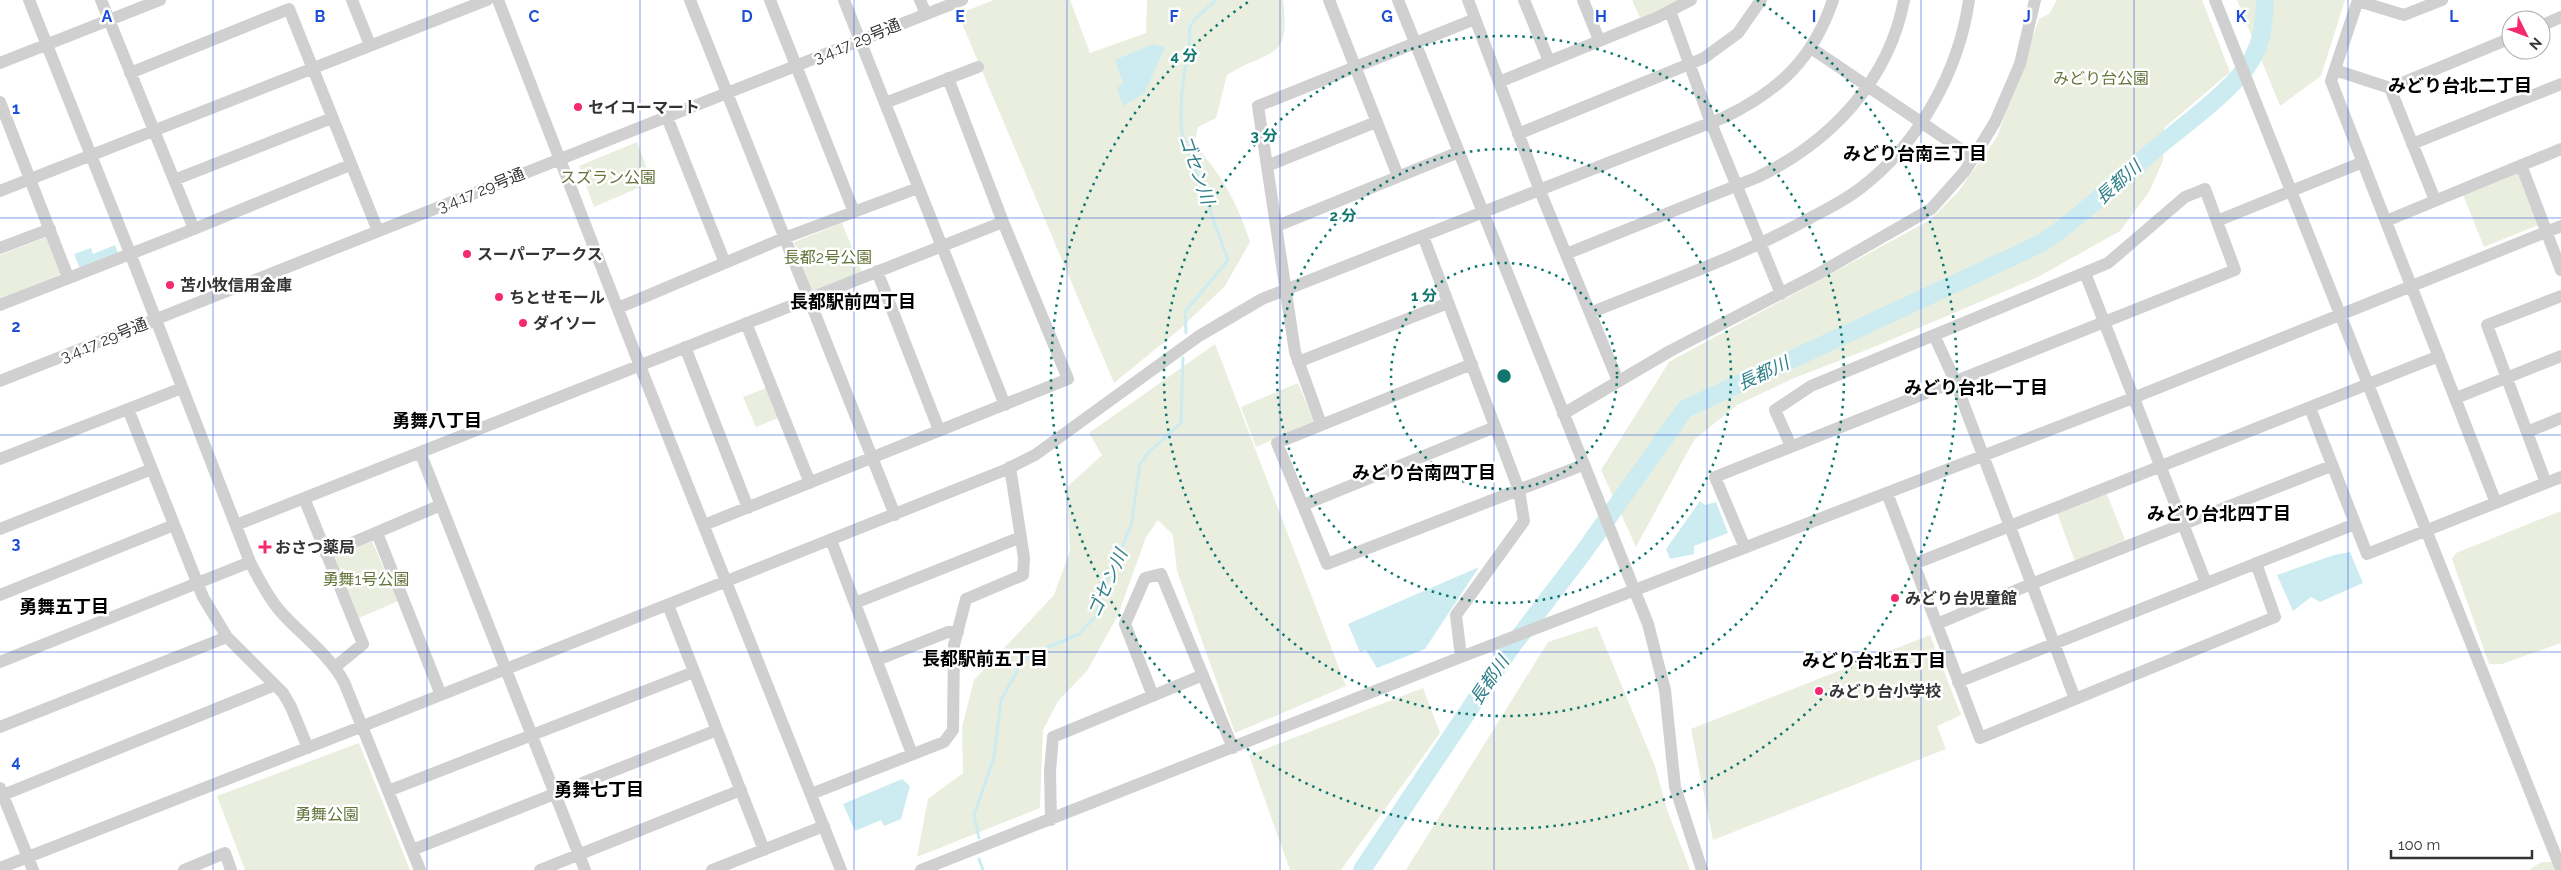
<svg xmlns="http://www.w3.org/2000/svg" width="2561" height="870" font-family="Raleway,'Noto Sans JP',sans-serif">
<rect width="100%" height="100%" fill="#fff"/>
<path fill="#eaeede" d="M994 0H1070L1090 53 1146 33 1147 0H1283C1291 63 1270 48 1227 75L1216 118 1198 127 1194 144C1222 175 1237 202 1250 242L1225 286 1180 329 1114 383 958 14Z
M1632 0H1683L1640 18Z
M2057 0H2202L2230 72 2164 128 2163 161 2149 192 2120 231 2038 277 1874 347 1792 379 1737 405 1694 440 1636 547 1601 470 1669 362 1930 220 1958 192 1997 137 2039 19 2049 14Z
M2237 0H2345L2321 76 2280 106Z
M637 142 652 182 594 207 579 166Z
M2517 172 2538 225 2484 247 2463 195Z
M842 223 862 272 812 291 794 242Z
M47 237 61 274 0 299V255Z
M1215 344 1346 686 1235 733 1177 571 1173 535 1158 520 1146 537 1118 615 1087 671 1058 701 1043 730 1040 808 917 857 928 799 963 773 962 727 974 680 1054 595 1070 551 1067 487 1102 455 1089 433Z
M1298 383 1314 422 1256 447 1241 407Z
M766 388 778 418 756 427 743 397Z
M2107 494 2125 540 2075 561 2057 513Z
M2561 511V643L2502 664H2489L2452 559 2456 553Z
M372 541 398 601 359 618 334 557Z
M1597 626 1655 766 1667 809 1690 870H1406L1548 642Z
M1930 635 1961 715 1937 726 1946 749 1713 840 1691 729Z
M1423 688 1440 733 1341 870H1290L1249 755Z
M359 743 410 870H245L217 796Z
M2541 862H2552L2555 870H2529Z"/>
<path fill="#ccecf1" d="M1153 44 1165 47 1144 94 1123 106 1117 88 1123 83 1115 60Z
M115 245 119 256 81 271 74 254 91 248 93 254Z
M1700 501 1705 505 1716 502 1728 533 1694 546V554L1670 559 1666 549Z
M2350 552 2363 583 2320 602 2311 597 2293 611 2277 575 2334 555Z
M1479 567 1425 649 1377 668 1366 650 1360 652 1348 624Z
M902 779 910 786 901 819 884 826 881 820 855 831 843 804Z"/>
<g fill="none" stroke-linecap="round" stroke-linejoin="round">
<path stroke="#ccecf1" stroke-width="3" d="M1186 333 1185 312 1228 260 1182 133C1179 108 1183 84 1186 59 1187 49 1192 39 1189 29L1195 19 1216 0
M979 838 974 815 994 757 1001 700 1021 664 1030 655 1079 634 1095 617 1107 581 1131 526 1140 464 1150 451 1181 423 1183 358
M979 859 983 870"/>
<path stroke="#ccecf1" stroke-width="18" d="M1362 870 1509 650 1583 553 1685 409 2042 243C2082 216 2116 182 2153 151 2180 128 2225 96 2246 68 2262 47 2264 25 2265 0"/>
<path stroke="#d0d0d0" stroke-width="12" d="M29 0 130 253 250 562C259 579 267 596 280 611 301 635 328 653 344 682L420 870
M101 0 194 229
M352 0 370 45
M498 0 640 366 841 870
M690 0 895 515
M770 0 854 212
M844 0 1005 405
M920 0 926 14
M1329 0 1398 176
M1398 0 1648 624 1665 690 1675 787 1702 870
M1468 0 1540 191 1618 381
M1524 0 1549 61
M1583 0 1599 40
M2215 0 2561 869
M2358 0 2331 81 2496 503
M2358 1 2404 15 2442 0
M1670 11 1711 123 1781 294
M2541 26 2561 17
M1811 48 1974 158
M0 63 160 0
M2335 70 2390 88 2511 38
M130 73 289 9 378 231
M1499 82 1658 17 1691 0
M2390 88 2435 200
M0 102 68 277
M885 103 978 67
M667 117 725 263
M1518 134 1704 58 1738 33 1761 0
M2412 144 2561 84
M2521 165 2561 270
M1267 166 1376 122
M174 180 332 118
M0 191 487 0
M2217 221 2363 162
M2386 221 2561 149
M1277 226 1459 152
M1423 236 1519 490 1524 521 1456 615 1461 657
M0 248 50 229
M1566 254 1758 177C1830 142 1889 81 1904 0
M877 271 939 430
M2085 273 2206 583
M0 305 194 229 350 165
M618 308 784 238 918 188
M1590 313C1663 283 1740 257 1810 218 1827 209 1846 200 1862 187 1919 143 1959 71 1969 0
M746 323 810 483
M1934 335 1955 381 2075 699
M685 347 748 508
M1298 362 1448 303
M1472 364 1277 443 1327 564 1583 465
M0 381 962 0
M2456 398 2561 356
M2310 408 2367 554 2561 477
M128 409 203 597 227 637 283 693 291 707 308 748
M1563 414 1670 351 1818 274 1931 209 1965 171 1995 122 2020 64 2035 0
M1321 424 1295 352 1258 106 1475 19
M2527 432 2561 418
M420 452 585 870
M0 459 182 388
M2546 483 2487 325 2561 296
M1887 493 1980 738 2275 617 2256 563
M304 498 363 644 335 667
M1303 505 1495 427
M236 525 1003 222
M704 525 1068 379 1003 222 948 78
M0 529 152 469
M377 533 441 695
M831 540 912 754
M1745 548 1715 477 2235 270 2205 189 2185 197 2108 263 1811 386 1775 410 1791 446
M326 554 441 505
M1914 564 2439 356
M0 595 174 525
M855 603 1021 537
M668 605 764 850
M1937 624 2031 584 2331 466
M877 660 948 632H958
M0 662 250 562
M1958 682 2355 524
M1153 696 1125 624 1145 578 1161 574 1233 748
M0 727 227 637
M0 788 33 870
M388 791 694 672
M811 794 944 742 953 730 954 645 966 599 1023 575 1024 558 1010 467
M3 795 275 685
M1051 820 1050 771 1053 737 1203 675
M412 850 717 730
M0 868 363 726 1005 470 1035 455 1199 336 1262 299 1725 117C1780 90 1813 59 1833 0
M184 870 225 853 231 870
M540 870 741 790
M712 870 824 826
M921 870 1461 657 2133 398 2561 226"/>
</g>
<path fill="none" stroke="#1d4ed8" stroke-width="1" stroke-opacity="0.55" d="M213 0V870M427 0V870M640 0V870M854 0V870M1067 0V870M1280 0V870M1494 0V870M1707 0V870M1921 0V870M2134 0V870M2348 0V870M0 218H2561M0 435H2561M0 652H2561"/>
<g fill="none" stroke="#0f766e" stroke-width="2.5" stroke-dasharray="2.5 5">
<circle cx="1504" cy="376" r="113"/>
<circle cx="1504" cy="376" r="227"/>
<circle cx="1504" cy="376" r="340"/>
<path d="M1757 0A453 453 0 1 1 1251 0"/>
</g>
<g fill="#f52970" stroke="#fff" stroke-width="2">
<circle cx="578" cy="107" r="5"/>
<circle cx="467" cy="254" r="5"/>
<circle cx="170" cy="285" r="5"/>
<circle cx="499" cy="297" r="5"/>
<circle cx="523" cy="323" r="5"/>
<path d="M262.5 539.5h5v5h5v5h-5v5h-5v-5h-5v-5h5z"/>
<circle cx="1895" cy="598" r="5"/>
<circle cx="1819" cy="691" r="5"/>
</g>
<g text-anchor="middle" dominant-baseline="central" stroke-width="5" stroke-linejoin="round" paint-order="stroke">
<g font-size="16" fill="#333" stroke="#fff">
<text transform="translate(857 41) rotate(-22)">3.4.17 29号通</text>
<text transform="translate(481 190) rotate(-22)">3.4.17 29号通</text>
<text transform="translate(104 340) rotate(-22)">3.4.17 29号通</text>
</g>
<g font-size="16" fill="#65743b" stroke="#fff">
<text x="2101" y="78">みどり台公園</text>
<text x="608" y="177">スズラン公園</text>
<text x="828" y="257">長都2号公園</text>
<text x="366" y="579">勇舞1号公園</text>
<text x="327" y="814">勇舞公園</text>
</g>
<g font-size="16" font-weight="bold" fill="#333" stroke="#fff" text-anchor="start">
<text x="588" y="107">セイコーマート</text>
<text x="477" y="254">スーパーアークス</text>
<text x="180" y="285">苫小牧信用金庫</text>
<text x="509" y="297">ちとせモール</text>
<text x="533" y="323">ダイソー</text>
<text x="275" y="547">おさつ薬局</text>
<text x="1905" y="598">みどり台児童館</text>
<text x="1829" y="691">みどり台小学校</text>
</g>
<g font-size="18" font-weight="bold" fill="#000" stroke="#fff">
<text x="2460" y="85">みどり台北二丁目</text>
<text x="1915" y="153">みどり台南三丁目</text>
<text x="853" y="301">長都駅前四丁目</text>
<text x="1976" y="387">みどり台北一丁目</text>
<text x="437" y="420">勇舞八丁目</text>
<text x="1424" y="472">みどり台南四丁目</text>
<text x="2219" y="513">みどり台北四丁目</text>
<text x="64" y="606">勇舞五丁目</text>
<text x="985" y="658">長都駅前五丁目</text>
<text x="1874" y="660">みどり台北五丁目</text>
<text x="599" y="789">勇舞七丁目</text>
</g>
<g font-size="18" font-style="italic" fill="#31808a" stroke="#fff">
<text transform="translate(1197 169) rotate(71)">ゴセン川</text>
<text transform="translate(2118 182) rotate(-42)">長都川</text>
<text transform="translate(1763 373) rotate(-25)">長都川</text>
<text transform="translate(1107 583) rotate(-66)">ゴセン川</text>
<text transform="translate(1489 680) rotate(-56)">長都川</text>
</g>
</g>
<g font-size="16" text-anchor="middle" font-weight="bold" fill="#1d4ed8" stroke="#fff" stroke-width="5" stroke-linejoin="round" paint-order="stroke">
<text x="107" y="22">A</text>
<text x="320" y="22">B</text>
<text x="534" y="22">C</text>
<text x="747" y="22">D</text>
<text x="960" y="22">E</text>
<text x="1174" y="22">F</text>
<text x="1387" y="22">G</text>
<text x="1601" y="22">H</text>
<text x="1814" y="22">I</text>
<text x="2027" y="22">J</text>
<text x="2241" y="22">K</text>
<text x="2454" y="22">L</text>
<text x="16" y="114">1</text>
<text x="16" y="332">2</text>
<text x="16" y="549">3</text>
<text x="16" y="767">4</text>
</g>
<circle cx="1504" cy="376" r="8" fill="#0f766e" stroke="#fff" stroke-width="2.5"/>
<g font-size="15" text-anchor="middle" font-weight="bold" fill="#0f766e" stroke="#fff" stroke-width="5" stroke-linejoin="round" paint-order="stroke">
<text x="1184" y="61">4 分</text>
<text x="1264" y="141">3 分</text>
<text x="1343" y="221">2 分</text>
<text x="1424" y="301">1 分</text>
</g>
<g transform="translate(2526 35) rotate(132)"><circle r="24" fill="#ffffff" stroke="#adadad"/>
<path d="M0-4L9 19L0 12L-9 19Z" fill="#f52970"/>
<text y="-8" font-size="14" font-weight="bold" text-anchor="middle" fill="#333333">N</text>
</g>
<path d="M2391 850v8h141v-8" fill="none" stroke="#333333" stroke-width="2.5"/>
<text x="2398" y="850" font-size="15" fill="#333333" stroke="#ffffff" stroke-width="4" paint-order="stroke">100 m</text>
</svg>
